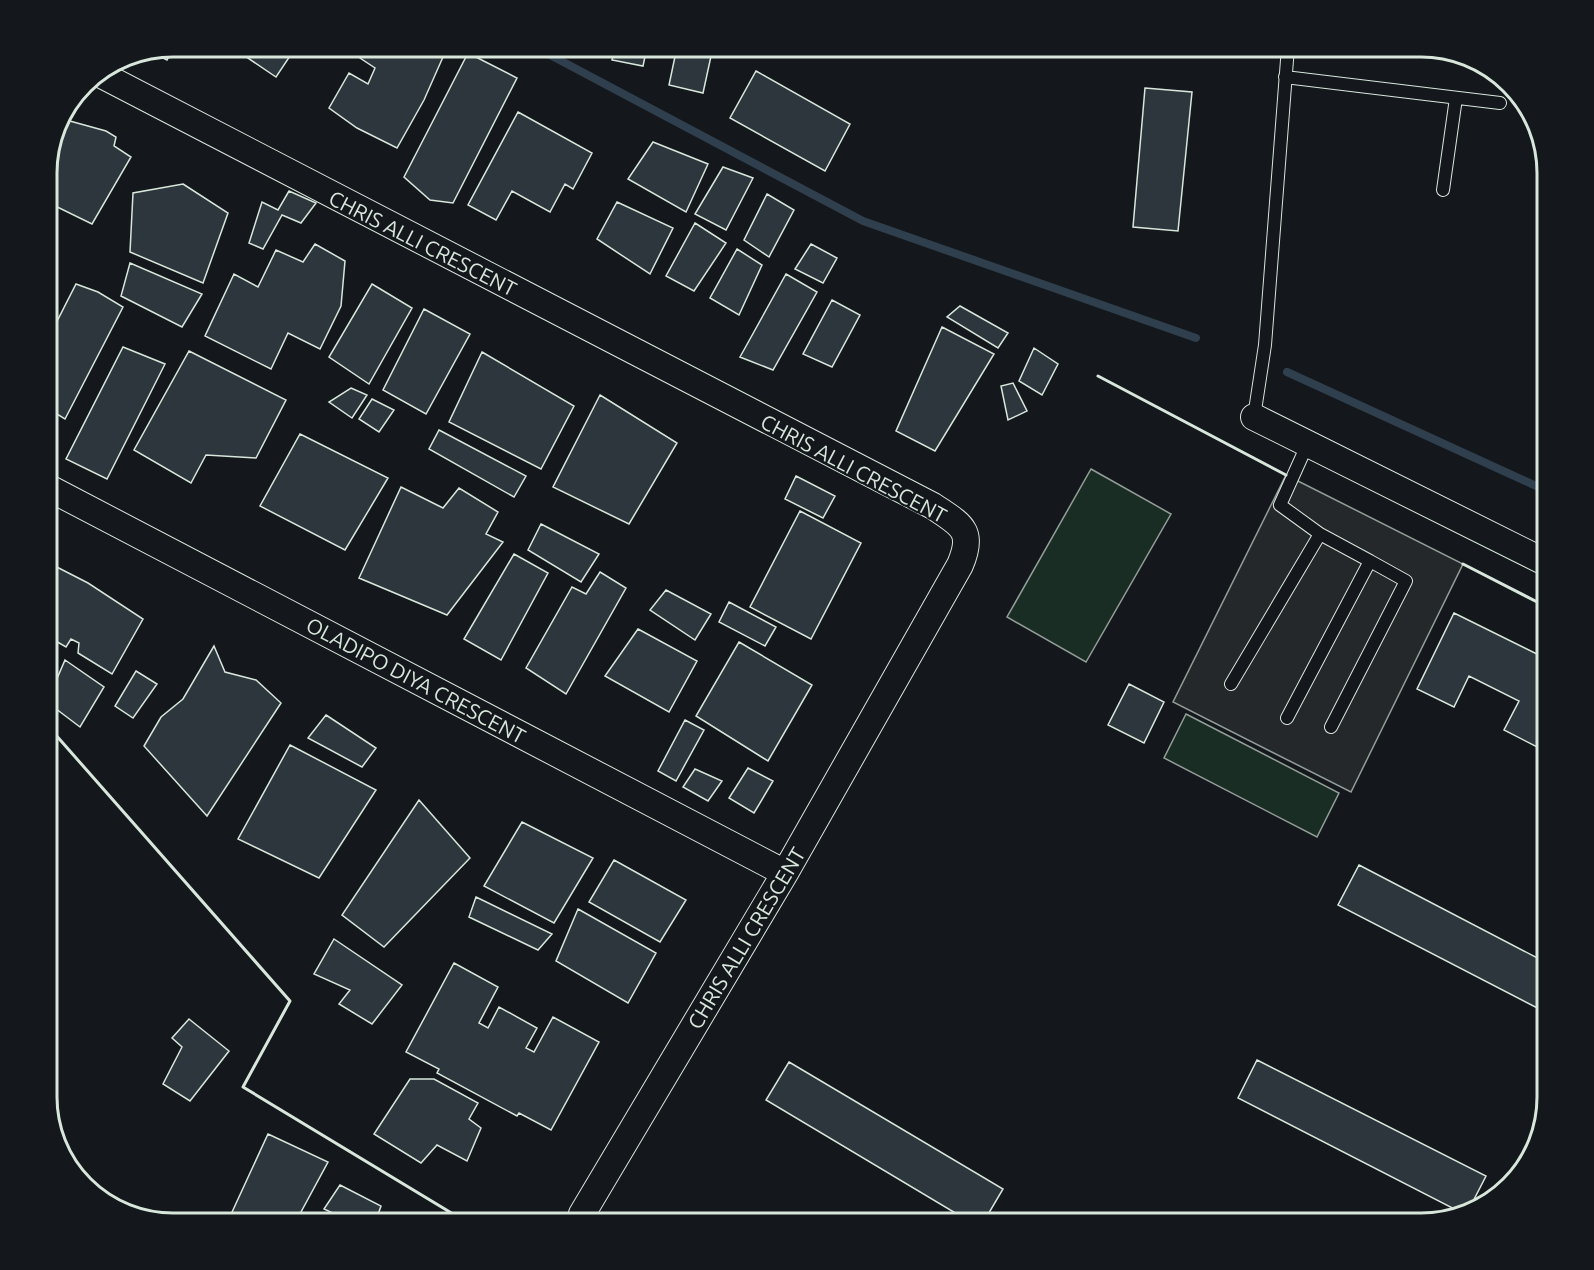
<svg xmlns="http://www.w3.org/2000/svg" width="1594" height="1270" font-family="Ubuntu,sans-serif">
<rect width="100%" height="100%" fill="#14181c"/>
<path fill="#1a2d24" stroke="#939e99" stroke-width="1.5" d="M1091 469 1171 514 1086 662 1007 617Z
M1186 714 1339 793 1317 837 1164 758Z"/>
<path fill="#24282b" stroke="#939e99" stroke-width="1.5" d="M1286 475 1463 564 1351 792 1173 702Z"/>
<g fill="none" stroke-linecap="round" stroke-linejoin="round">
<path stroke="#2f3f4d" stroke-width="8" d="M535 47 863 221 1196 338
M1287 372 1547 491"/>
</g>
<path fill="#2c363c" stroke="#d8e6dc" stroke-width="1.5" d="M174 47 167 60 149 51 173 46Z
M234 47H296L276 77 233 48Z
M364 47H444L447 48 424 100 397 148 357 128 329 108 349 73 368 84 375 68 360 58Z
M615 47H647L643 66 612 60Z
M677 47H713L703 93 669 85Z
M845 47H868L867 52Z
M468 53 517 78 453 203 430 200 404 177Z
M756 71 850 124 825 171 730 118Z
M1145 88 1192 92 1178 231 1133 227Z
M518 112 592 153 573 189 565 184 550 212 512 191 496 220 468 205Z
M59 118 106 131 116 137 114 146 131 157 92 224 47 202V164Z
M653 142 708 164 686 212 628 179Z
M723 167 753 178 726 230 695 214Z
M183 184 228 213 203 283 130 252 133 193Z
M289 191 316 203 301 223 282 215 263 249 249 243 262 202 278 210Z
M767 194 794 210 769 257 744 240Z
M617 202 673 228 650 274 597 239Z
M695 223 726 243 694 291 666 276Z
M315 244 345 261 341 306 320 349 288 333 271 369 205 336 234 274 258 287 276 250 303 262Z
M811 244 837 258 823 283 795 269Z
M737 249 762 265 739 315 710 298Z
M130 263 202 294 182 327 121 296Z
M786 274 817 292 773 370 740 357Z
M76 284 98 292 123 307 65 419 47 408V341Z
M372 284 412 308 369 384 329 357Z
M832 300 860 315 832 367 803 354Z
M960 306 1008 333 998 348 947 317Z
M424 309 470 334 426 414 383 390Z
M942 327 994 354 935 451 896 431Z
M123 347 165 364 107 479 66 459Z
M1034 348 1058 364 1042 395 1019 381Z
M189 351 286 400 256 458 206 455 191 483 134 450Z
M482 352 574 406 541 469 449 422Z
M1013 383 1027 411 1008 420 1001 386Z
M351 388 367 395 352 418 329 402Z
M600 395 677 443 629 524 553 487Z
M372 399 394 410 379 432 359 419Z
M439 430 526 476 514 497 429 449Z
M300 434 388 478 345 550 260 506Z
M796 476 835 496 823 518 785 499Z
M401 487 443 508 459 488 498 512 486 534 503 542 447 615 359 578Z
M800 511 861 543 811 639 750 607Z
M541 524 599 554 581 582 528 550Z
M514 554 548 573 501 660 464 639Z
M47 562 88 583 143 619 112 674 78 653 79 643 71 639 66 647 47 636Z
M600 572 626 588 566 694 526 668 572 587 586 594Z
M666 590 711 614 695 640 650 610Z
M729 602 776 627 765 646 719 622Z
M1454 613 1547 659V741L1543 750 1504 730 1519 701 1469 676 1454 707 1417 689Z
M638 629 697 661 669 712 605 676Z
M739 642 812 685 768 761 696 716Z
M214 646 225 672 256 680 281 703 207 816 144 746 161 717 183 699Z
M65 660 104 687 80 727 47 702Z
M136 671 157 684 133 718 115 706Z
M1129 684 1164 702 1144 743 1108 725Z
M326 715 376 748 362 767 308 738Z
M685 720 704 730 676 781 658 771Z
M290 745 376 790 319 878 238 839Z
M748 768 773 781 754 813 729 798Z
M695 769 722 781 708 801 683 787Z
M419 800 470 858 384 947 342 915Z
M522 822 593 858 554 923 484 886Z
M614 860 686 900 660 942 589 902Z
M1359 865 1547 963V1013L1338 905Z
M476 897 552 934 538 950 469 917Z
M578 909 656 953 628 1003 556 961Z
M334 939 402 985 372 1024 339 1004 350 990 314 974Z
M454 963 498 987 479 1023 488 1028 499 1007 537 1028 526 1048 534 1052 553 1017 599 1042 551 1130 519 1113 517 1116 437 1073 439 1069 406 1052Z
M189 1019 229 1051 190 1101 163 1084 182 1047 172 1038Z
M1257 1060 1486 1176 1467 1213 1464 1214 1238 1098Z
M789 1062 1003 1189 983 1223H972L766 1100Z
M410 1079H434L478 1103 469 1119 481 1128 467 1161 437 1145 421 1163 374 1134Z
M268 1134 328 1162 295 1223H227Z
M340 1185 381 1206 375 1223H354L324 1209Z"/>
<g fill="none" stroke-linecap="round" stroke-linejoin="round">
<g stroke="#d8e6dc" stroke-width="14">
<path id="service" d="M1285 77 1500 103
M1443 190 1456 98
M1254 417 1265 345 1288 47
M1231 684 1320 534 1280 505 1308 443
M1287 718 1370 561 1320 534
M1331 727 1406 581 1370 561"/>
</g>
<g stroke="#d8e6dc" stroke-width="28">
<path id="minor" d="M98 73 933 506C961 525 975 530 960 565L785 873 582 1214 579 1223
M1254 417 1547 563
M47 487 785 873"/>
</g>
<use href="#service" stroke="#14181c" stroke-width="12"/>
<use href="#minor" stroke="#14181c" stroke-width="26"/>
<path stroke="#d8e6dc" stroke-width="3" d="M1098 376 1286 475
M1463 564 1547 607
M47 725 290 1001 243 1087 468 1223"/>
</g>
<g text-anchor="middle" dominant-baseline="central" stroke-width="4.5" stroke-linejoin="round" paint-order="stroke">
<g font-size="21" fill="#d8e6dc" stroke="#14181c">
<text transform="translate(423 243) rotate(27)">CHRIS ALLI CRESCENT</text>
<text transform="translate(854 468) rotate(28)">CHRIS ALLI CRESCENT</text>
<text transform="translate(416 680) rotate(28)">OLADIPO DIYA CRESCENT</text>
<text transform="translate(746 938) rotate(-59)">CHRIS ALLI CRESCENT</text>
</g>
</g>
<path d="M0 0H1594V1270H0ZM173 57H1421A116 116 0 0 1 1537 173V1097A116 116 0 0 1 1421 1213H173A116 116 0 0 1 57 1097V173A116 116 0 0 1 173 57Z" fill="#14181c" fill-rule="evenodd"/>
<path fill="none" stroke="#d8e6dc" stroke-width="3" d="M173 57H1421A116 116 0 0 1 1537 173V1097A116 116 0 0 1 1421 1213H173A116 116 0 0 1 57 1097V173A116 116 0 0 1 173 57Z"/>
</svg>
